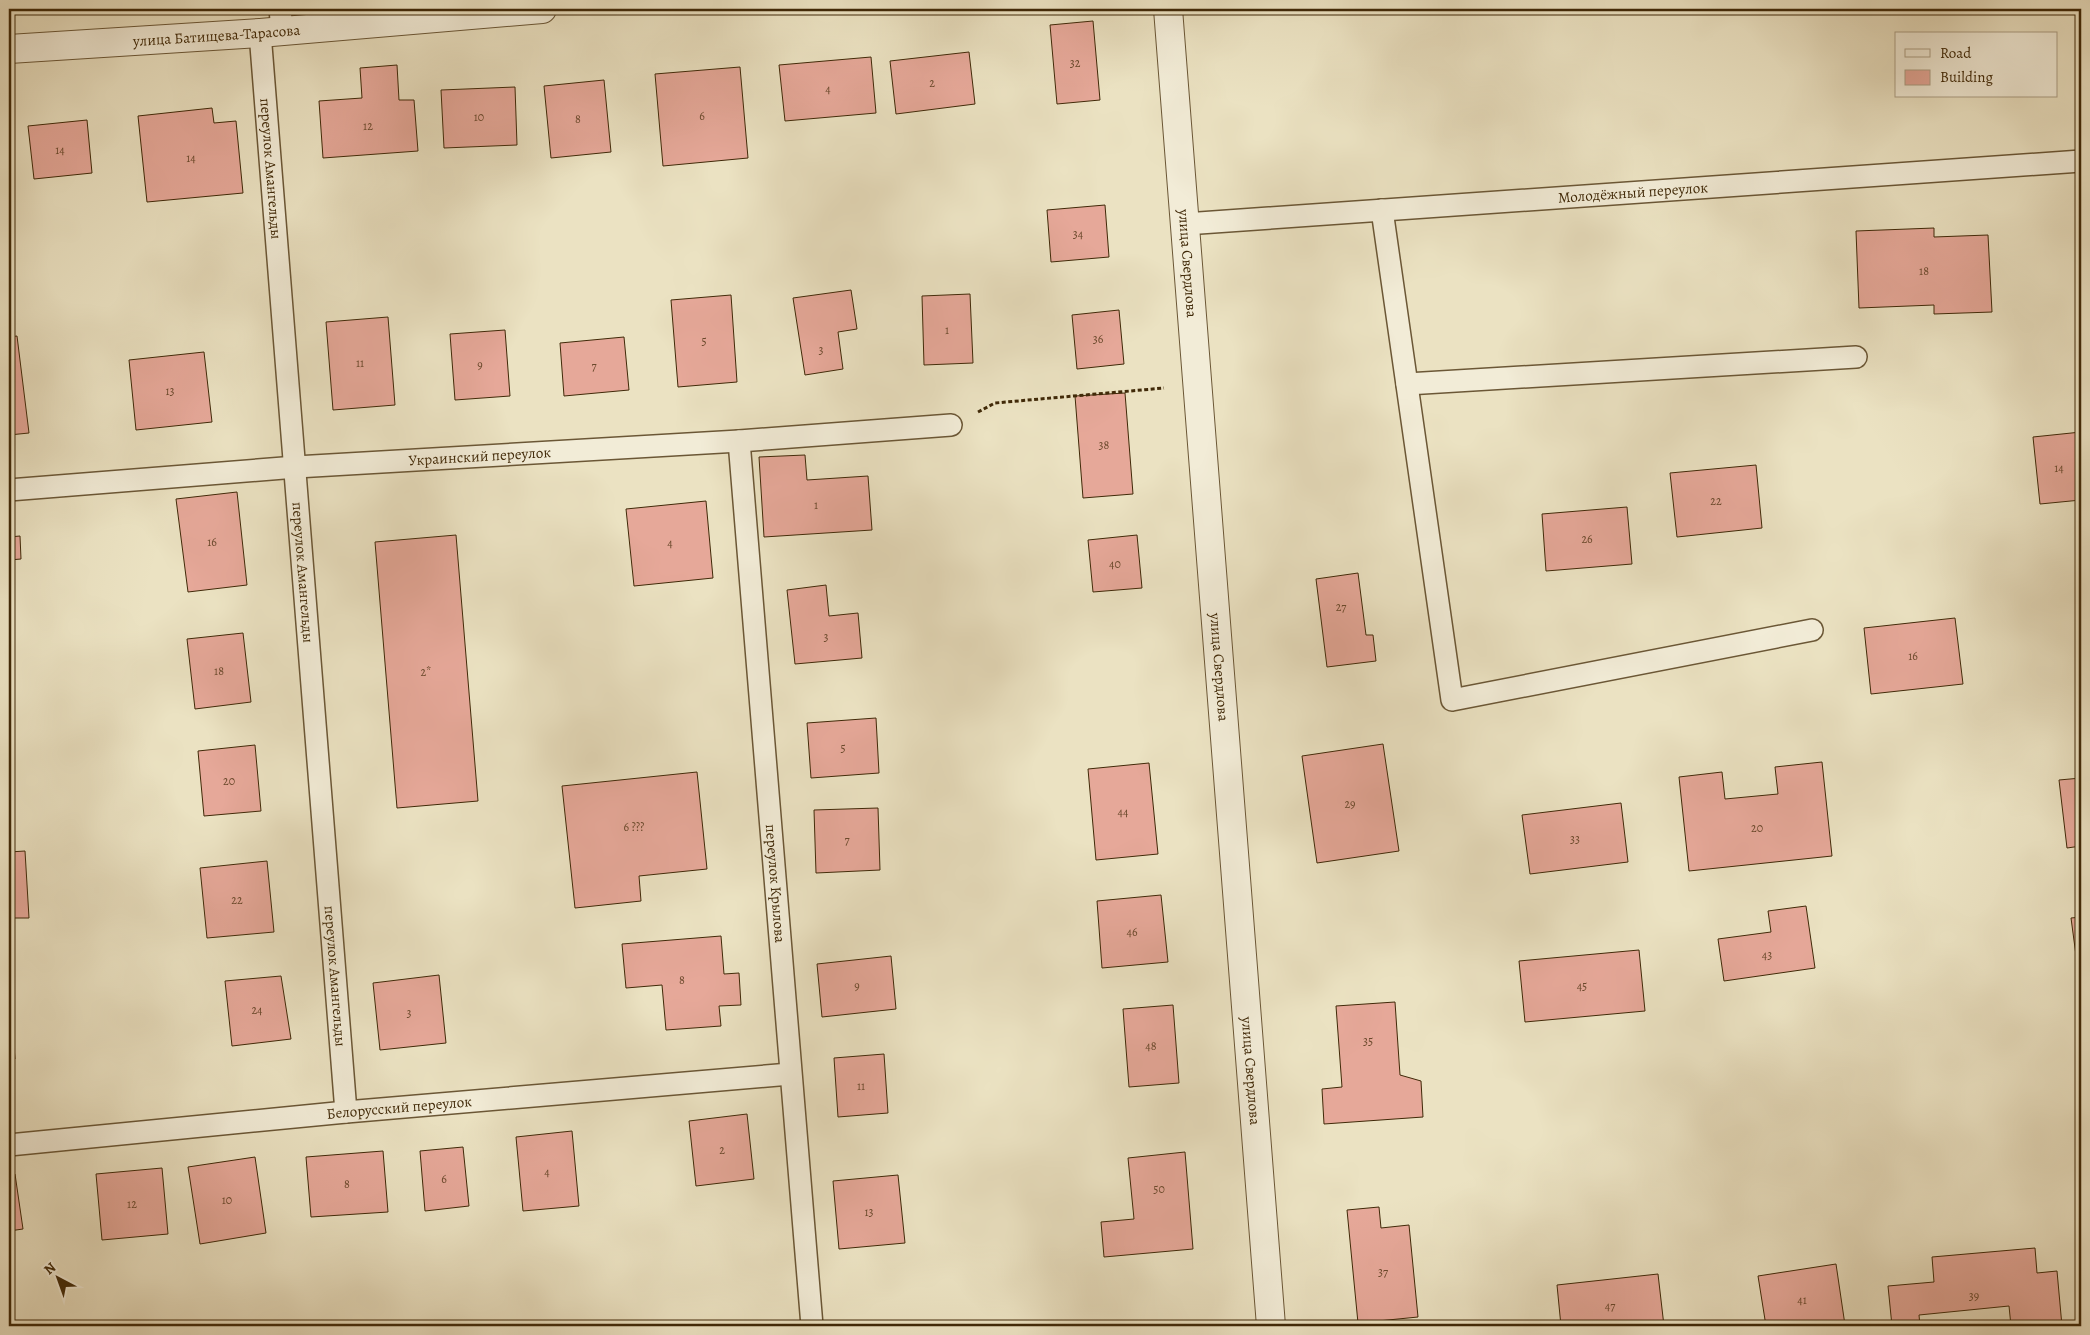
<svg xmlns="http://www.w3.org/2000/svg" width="2090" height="1335" font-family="Alegreya,serif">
<rect width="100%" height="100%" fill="#ebe2c2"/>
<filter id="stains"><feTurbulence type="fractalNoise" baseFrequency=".004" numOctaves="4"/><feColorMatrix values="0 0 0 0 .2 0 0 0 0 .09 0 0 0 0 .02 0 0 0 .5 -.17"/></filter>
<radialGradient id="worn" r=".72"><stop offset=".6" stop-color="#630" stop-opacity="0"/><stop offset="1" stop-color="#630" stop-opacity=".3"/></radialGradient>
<path fill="#e6a899" stroke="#402908" d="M1252 9H1302L1253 13Z
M1093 21 1100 100 1057 104 1050 25Z
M969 52 975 104 896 114 890 61Z
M871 57 876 113 785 121 779 65Z
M397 65 399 100H414L418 151 323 158 319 101 362 98 360 68Z
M740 67 748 158 663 166 655 74Z
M604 80 611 152 551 158 544 86Z
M515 87 517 145 444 148 441 90Z
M212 108 214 123 236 121 243 193 147 202 138 116Z
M87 120 92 173 34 179 28 126Z
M1105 205 1109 257 1051 262 1047 210Z
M1934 228V237L1988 235 1992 312 1934 314V305L1859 308 1856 231Z
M851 290 857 329 838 332 843 369 805 375 793 298Z
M970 294 973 363 924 365 922 296Z
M731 295 737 382 678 387 671 300Z
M1119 310 1124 364 1077 369 1072 315Z
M388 317 395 405 333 410 326 322Z
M505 330 510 396 455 400 450 334Z
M17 336 29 433 9 435V337Z
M624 337 629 390 564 396 560 343Z
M204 352 212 422 136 430 129 360Z
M1125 393 1133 494 1083 498 1075 396Z
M2081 432V500L2040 504 2033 437Z
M805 455 807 480 868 476 872 530 764 537 759 457Z
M1756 465 1762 528 1677 537 1670 473Z
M237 492 247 585 188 592 176 499Z
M706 501 713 578 634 586 626 509Z
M1627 507 1632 564 1546 571 1542 514Z
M456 535 478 801 397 808 375 542Z
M1137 535 1142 588 1093 592 1088 540Z
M20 536 21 559 9 560V537Z
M1358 573 1366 635H1373L1376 661 1327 667 1316 579Z
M826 585 829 616 858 613 862 658 795 664 787 590Z
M1955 618 1963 684 1871 694 1864 628Z
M243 633 251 702 195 709 187 639Z
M876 718 879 773 811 778 807 723Z
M1383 744 1399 851 1317 863 1302 756Z
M255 745 261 811 204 816 198 751Z
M1822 762 1832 856 1689 871 1679 777 1722 772 1725 799 1778 794 1775 767Z
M1149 763 1158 854 1096 860 1088 769Z
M697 772 707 869 639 876 641 901 575 908 562 786Z
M2081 778V846L2067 848 2059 780Z
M1621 803 1628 862 1530 874 1522 815Z
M878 808 880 870 816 873 814 810Z
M25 851 29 918H9V852Z
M267 861 274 932 207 938 200 868Z
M1161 895 1168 962 1102 968 1097 901Z
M1806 906 1815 968 1724 981 1718 939 1771 932 1768 911Z
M2081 917V977L2079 978 2071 918Z
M721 936 724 974 739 973 741 1005 719 1006 721 1026 666 1030 662 985 626 988 622 944Z
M1639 950 1645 1011 1525 1022 1519 961Z
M891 956 896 1009 822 1017 817 964Z
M439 975 446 1043 380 1050 373 983Z
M281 976 291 1039 232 1046 225 981Z
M9 984 15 1059H9Z
M1395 1002 1400 1075 1421 1081 1423 1117 1324 1124 1322 1089 1342 1087 1336 1006Z
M1173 1005 1179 1083 1129 1087 1123 1009Z
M884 1054 888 1113 838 1117 834 1058Z
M747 1114 754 1179 696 1186 689 1121Z
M572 1131 579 1206 523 1211 516 1137Z
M463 1147 469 1206 425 1211 420 1151Z
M383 1151 388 1212 311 1217 306 1157Z
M1185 1152 1193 1249 1104 1257 1101 1222 1134 1219 1128 1158Z
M255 1157 266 1233 200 1244 188 1167Z
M162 1168 168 1234 102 1240 96 1174Z
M9 1174H15L23 1229 9 1231Z
M898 1175 905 1243 839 1249 833 1181Z
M1379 1207 1381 1228 1409 1225 1418 1317 1358 1323 1347 1210Z
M2035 1248 2037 1273 2057 1271 2062 1326H2011L2009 1306 1919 1315 1920 1326H1892L1888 1286 1934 1282 1932 1257Z
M1836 1264 1845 1325 1766 1326 1758 1276Z
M1658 1274 1664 1326H1561L1557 1285Z"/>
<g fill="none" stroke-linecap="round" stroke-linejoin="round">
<g stroke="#6b5736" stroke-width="24">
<g id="lane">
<path d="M280 9 282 30"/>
<path id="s1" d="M260 33 346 1112"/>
<path d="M1382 210 1452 700 1812 630"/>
<path id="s2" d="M1185 224 2081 161"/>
<path d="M1407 384 1856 357"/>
<path id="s3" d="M739 441 812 1326"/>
<path id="s4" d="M9 490 296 467 739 441 951 425"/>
<path id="s5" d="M9 1145 346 1112 790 1074"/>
</g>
</g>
<g stroke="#6b5736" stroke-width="30">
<g id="street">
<path id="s6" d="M1168 9 1271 1326"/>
<path id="s7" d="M9 49 260 33 542 9"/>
</g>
</g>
<path stroke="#402908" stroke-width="3" stroke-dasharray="4 2.5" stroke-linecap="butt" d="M978 412 995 403 1164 388"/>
<use href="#lane" stroke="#f2ecd7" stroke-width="21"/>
<use href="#street" stroke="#f2ecd7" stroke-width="28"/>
</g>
<g text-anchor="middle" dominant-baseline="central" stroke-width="5" stroke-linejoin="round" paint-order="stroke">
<g font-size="12" fill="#6a492c">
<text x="1075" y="63">32</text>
<text x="932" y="83">2</text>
<text x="828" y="89">4</text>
<text x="702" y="116">6</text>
<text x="479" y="117">10</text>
<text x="578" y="119">8</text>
<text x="368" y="126">12</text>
<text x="60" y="150">14</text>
<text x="191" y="158">14</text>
<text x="1078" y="234">34</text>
<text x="1924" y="271">18</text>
<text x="947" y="330">1</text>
<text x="1098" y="339">36</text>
<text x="704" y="341">5</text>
<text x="821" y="350">3</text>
<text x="360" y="363">11</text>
<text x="480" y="365">9</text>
<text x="594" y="366">7</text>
<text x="170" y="391">13</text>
<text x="1104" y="445">38</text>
<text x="2059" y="468">14</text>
<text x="1716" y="501">22</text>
<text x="816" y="505">1</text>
<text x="1587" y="539">26</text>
<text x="212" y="542">16</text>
<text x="670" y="543">4</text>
<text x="1115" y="564">40</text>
<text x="1341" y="607">27</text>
<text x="826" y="637">3</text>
<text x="1913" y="656">16</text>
<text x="219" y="671">18</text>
<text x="426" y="672">2*</text>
<text x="843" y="748">5</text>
<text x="229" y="781">20</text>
<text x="1350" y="804">29</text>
<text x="1123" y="812">44</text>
<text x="634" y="827">6 ???</text>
<text x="1757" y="828">20</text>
<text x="1575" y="839">33</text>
<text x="847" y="840">7</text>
<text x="237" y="900">22</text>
<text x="1132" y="932">46</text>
<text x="1767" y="955">43</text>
<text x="682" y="980">8</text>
<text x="857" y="986">9</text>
<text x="1582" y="986">45</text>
<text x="257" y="1010">24</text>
<text x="409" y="1013">3</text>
<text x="1368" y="1041">35</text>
<text x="1151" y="1046">48</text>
<text x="861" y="1086">11</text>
<text x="722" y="1150">2</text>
<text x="547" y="1172">4</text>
<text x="444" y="1179">6</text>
<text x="347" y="1184">8</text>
<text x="1159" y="1189">50</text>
<text x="227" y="1200">10</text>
<text x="132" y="1204">12</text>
<text x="869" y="1212">13</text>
<text x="1383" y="1272">37</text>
<text x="1974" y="1296">39</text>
<text x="1802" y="1300">41</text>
<text x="1610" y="1306">47</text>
</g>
<g font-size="15" fill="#402908" stroke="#f2ecd7">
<text stroke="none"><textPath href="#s7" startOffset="208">улица Батищева-Тарасова</textPath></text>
<text stroke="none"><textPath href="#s1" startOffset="136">переулок Амангельды</textPath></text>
<text stroke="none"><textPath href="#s2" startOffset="449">Молодёжный переулок</textPath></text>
<text stroke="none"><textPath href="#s6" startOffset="255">улица Свердлова</textPath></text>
<text stroke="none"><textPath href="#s4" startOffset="472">Украинский переулок</textPath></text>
<text stroke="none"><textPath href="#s1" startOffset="541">переулок Амангельды</textPath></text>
<text stroke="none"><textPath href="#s6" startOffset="660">улица Свердлова</textPath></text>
<text stroke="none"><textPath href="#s3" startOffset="444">переулок Крылова</textPath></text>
<text stroke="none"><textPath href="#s1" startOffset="946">переулок Амангельды</textPath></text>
<text stroke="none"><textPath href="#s6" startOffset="1065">улица Свердлова</textPath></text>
<text stroke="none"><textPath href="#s5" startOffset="392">Белорусский переулок</textPath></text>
</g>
</g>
<rect width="2090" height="1335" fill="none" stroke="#ebe2c2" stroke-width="30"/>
<rect x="10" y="10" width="2070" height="1315" fill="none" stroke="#402908" stroke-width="2.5"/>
<rect x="15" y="15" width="2060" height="1305" fill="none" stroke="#402908"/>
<rect x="1895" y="32" width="162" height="65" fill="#f2ecd7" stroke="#ab9e84"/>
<rect x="1905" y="49" width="25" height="8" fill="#f2ecd7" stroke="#ab9e84"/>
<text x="1940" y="58" font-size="15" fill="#402908">Road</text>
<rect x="1905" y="70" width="25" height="15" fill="#e6a899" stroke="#ab9e84"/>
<text x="1940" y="82" font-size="15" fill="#402908">Building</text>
<g transform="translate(58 1278) rotate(319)" stroke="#f2ecd7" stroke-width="4" paint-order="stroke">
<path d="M0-4L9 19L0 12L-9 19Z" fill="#402908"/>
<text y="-8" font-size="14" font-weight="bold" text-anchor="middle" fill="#402908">N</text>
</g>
<rect width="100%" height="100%" filter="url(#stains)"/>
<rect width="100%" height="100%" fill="url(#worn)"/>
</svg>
